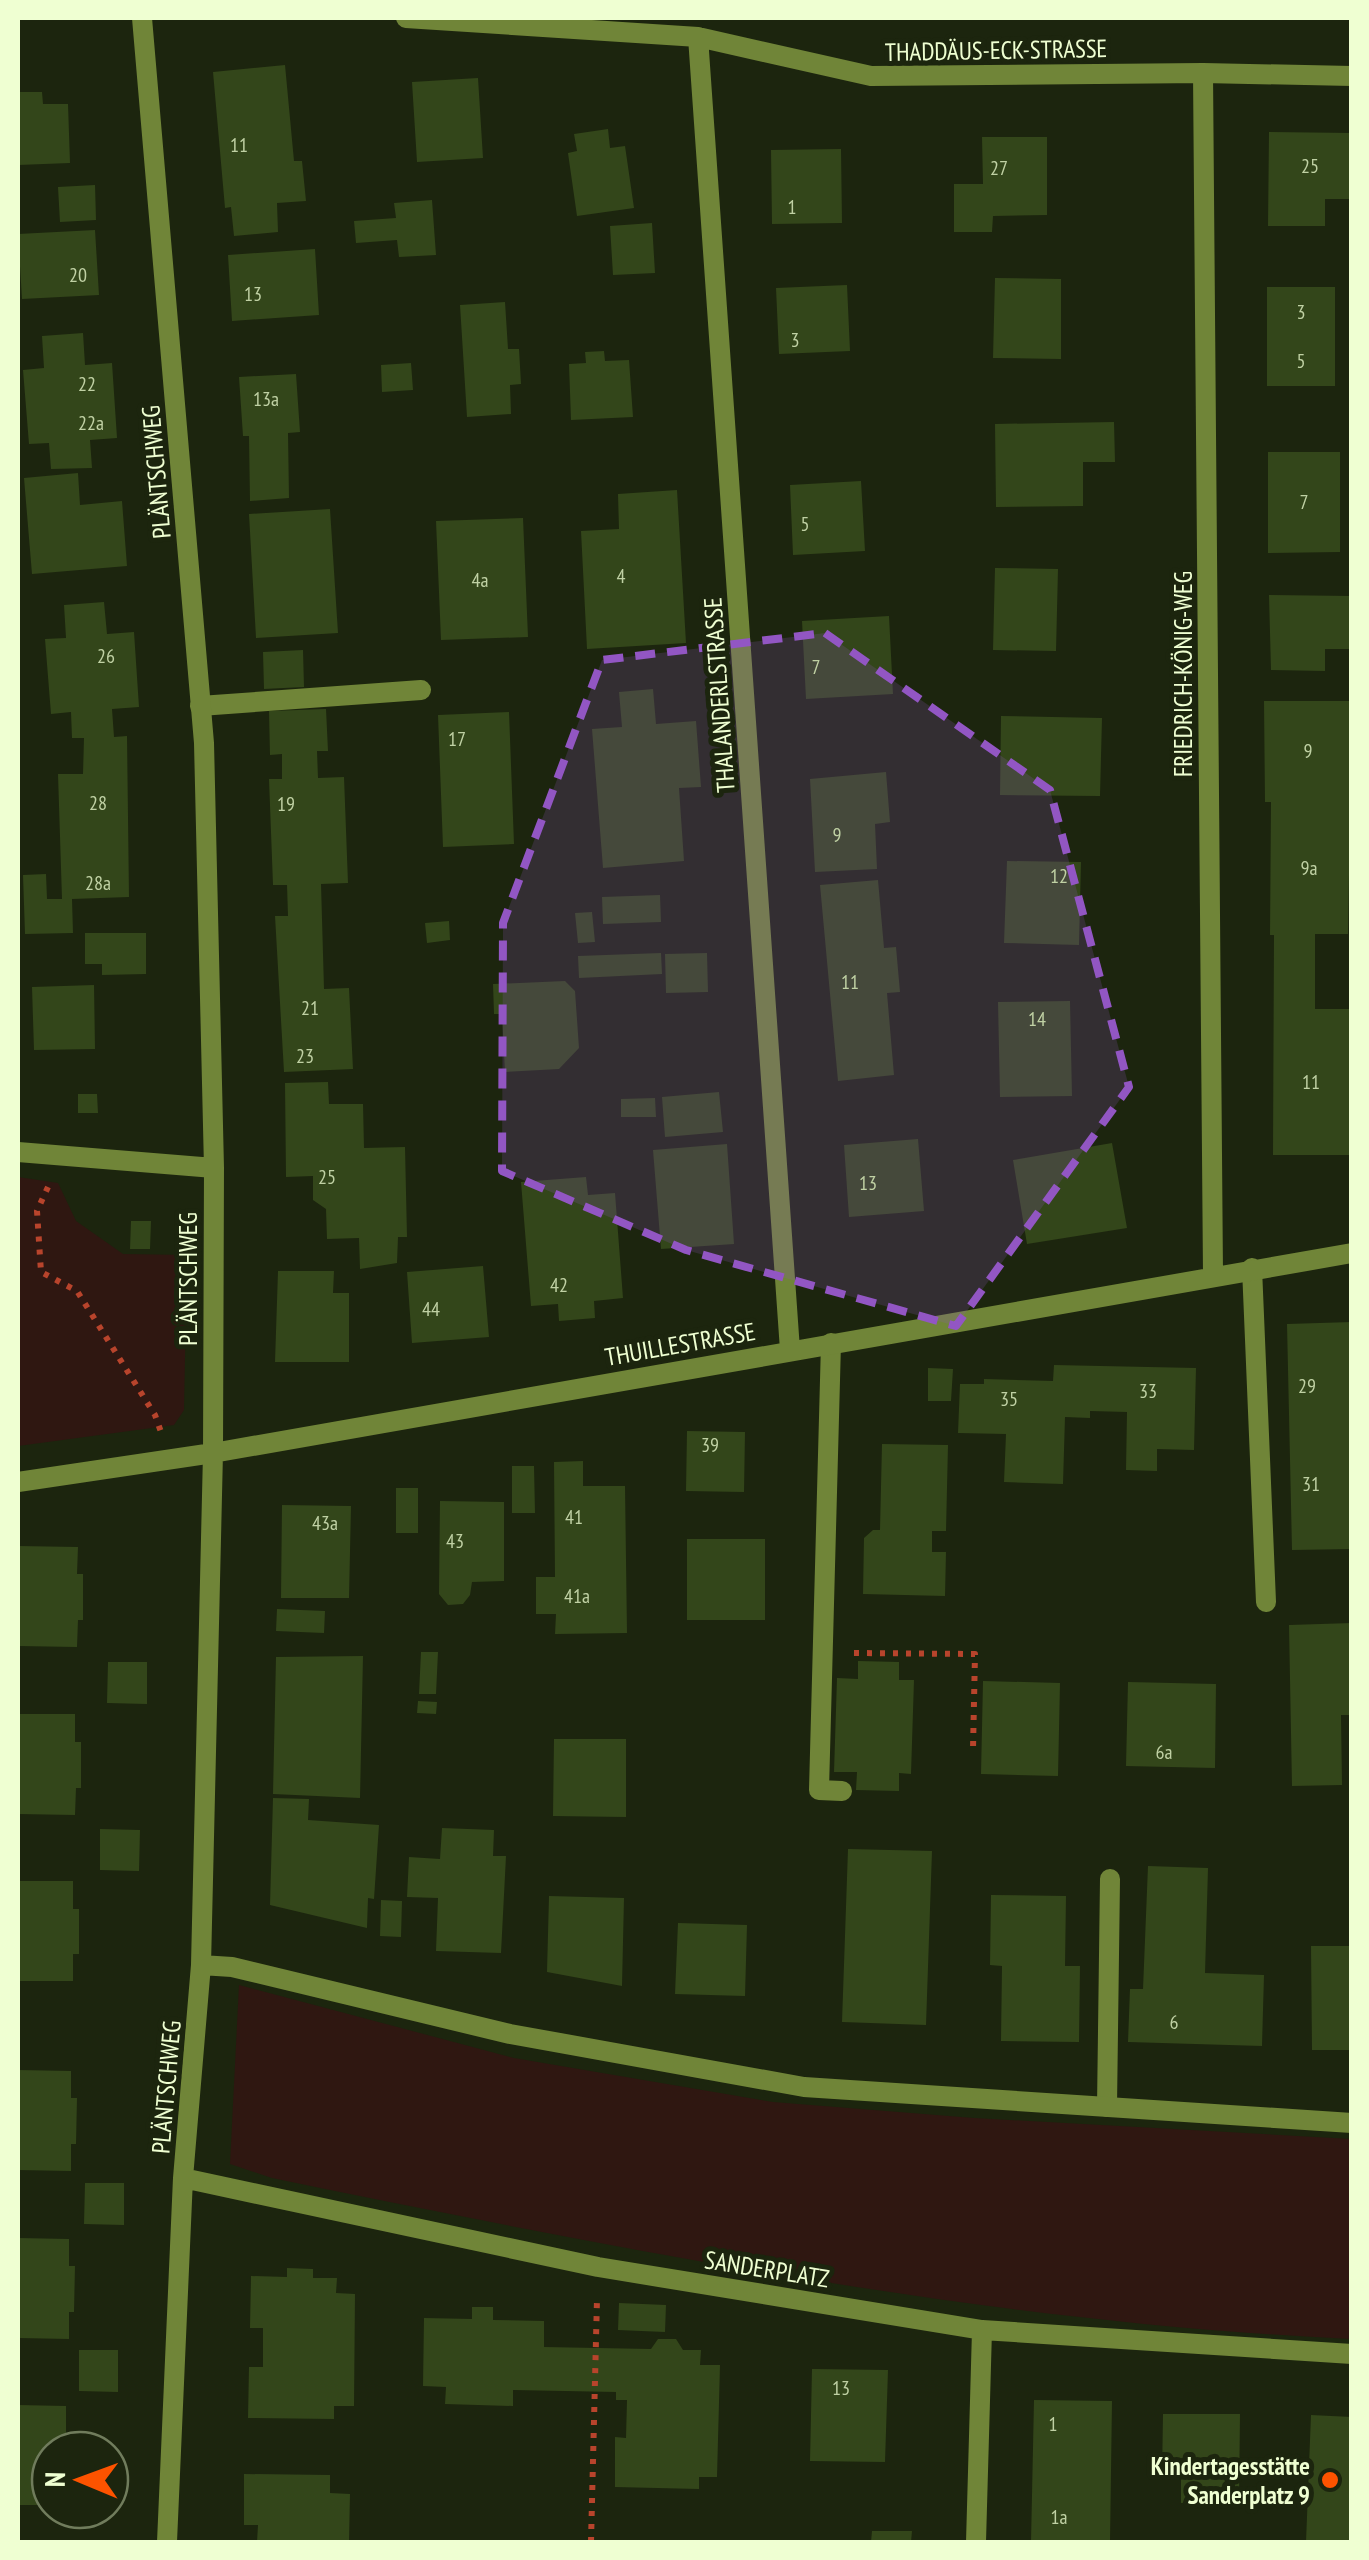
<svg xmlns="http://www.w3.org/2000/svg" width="1369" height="2560" font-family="'PT Sans Narrow',sans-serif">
<rect width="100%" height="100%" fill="#1c250e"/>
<path fill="#2f1711" d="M18 1177 58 1183 76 1221 123 1254 187 1255 184 1410 174 1425 18 1446Z
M239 1985 514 2058 773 2102 974 2118 1351 2139V2339C988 2322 628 2251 272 2178L230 2164Z"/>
<path fill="#33461a" d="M285 65 294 161H302L306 201 277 203 278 232 234 236 231 207 225 208 213 72Z
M478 78 483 158 417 162 412 82Z
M18 92H42L43 104H68L70 163 18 165Z
M608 129 610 148 625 146 634 208 577 216 568 153 577 151 574 134Z
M1269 132 1352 133V199H1325V226H1268Z
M982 137H1047V215L993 216 992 232H954V184H983Z
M841 149 842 223 772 224 771 150Z
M95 185 96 220 60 222 58 187Z
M432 200 436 255 399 257 397 240 356 243 354 221 396 218 394 203Z
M652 223 655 273 613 275 610 226Z
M95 230 99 295 22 299 18 234Z
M315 249 319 315 232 321 228 255Z
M995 278 1061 279V359L993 358Z
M847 285 850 351 779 354 776 288Z
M1267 287H1335V386H1267Z
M505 302 508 349H519L521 384 510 385 511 414 467 417 460 305Z
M83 333 85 365 112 363 117 438 90 440 92 468 51 469 49 443 29 444 23 370 44 368 42 336Z
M604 351 605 361 629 360 633 417 571 420 569 364 586 363 585 352Z
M411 363 413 390 382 392 381 365Z
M296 374 300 432 288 433 289 498 250 501 249 436H243L239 377Z
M1114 422 1115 462H1083V506L996 507 995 424Z
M1268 452H1340V552L1268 553Z
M78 473 80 505 122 501 127 566 32 574 24 478Z
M861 481 865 551 793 555 790 485Z
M677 490 686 643 587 649 581 531 619 529 618 494Z
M330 509 338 633 256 638 249 514Z
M523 518 528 637 441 640 436 521Z
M995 568 1058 569 1056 651 993 650Z
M1269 595 1352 596V649H1325V671L1271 670Z
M104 602 107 634 134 632 139 707 112 709 114 737 127 736 129 897 72 899 73 933 25 934 23 875 46 874 47 899H62L58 774H83L84 738H72L71 712 51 714 45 639 66 638 64 605Z
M889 616 893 694 806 699 802 621Z
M303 650 304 687 264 689 263 652Z
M653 689 656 724 696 721 701 787 679 788 684 861 603 868 592 729 622 727 619 692Z
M1264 701H1352L1348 934H1315V1009H1349V1155H1273L1274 935H1270L1271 802H1265Z
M326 709 328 751H317L318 778 344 777 348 883 321 884 324 989 349 988 353 1069 284 1072 275 916H288L287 885H273L269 779H282V754L270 755 269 711Z
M509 712 514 844 443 847 438 715Z
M1001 716 1102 718 1100 796 1000 795Z
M886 772 890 822 875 824 877 869 815 872 810 779Z
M1007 861 1081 862 1079 945 1004 943Z
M878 880 884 948 896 947 900 992 887 993 894 1075 838 1081 820 885Z
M660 895 661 922 603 924 602 897Z
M592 912 595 942 578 943 575 913Z
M449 921 450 940 427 943 425 923Z
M85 933H146V974L102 975V964H85Z
M661 953 662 974 579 978 578 956Z
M707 953 708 992 666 993 665 954Z
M565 981 575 991 579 1048 559 1069 505 1072 502 1014H494L493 984Z
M94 985 95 1049 34 1050 32 987Z
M1070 1001 1072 1096 1000 1097 998 1002Z
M328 1082 329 1104H363L364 1148 405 1147 407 1237H398L397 1263 360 1269 359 1238 327 1239 326 1209 313 1200V1176L286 1177 285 1083Z
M719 1092 723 1132 665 1137 662 1097Z
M78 1094H97L98 1113H78Z
M655 1098 656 1117H621V1099Z
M918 1139 924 1211 849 1217 844 1145Z
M1112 1143 1127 1228 1027 1244 1013 1160Z
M727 1144 734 1244 661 1249 653 1150Z
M586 1177 588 1195 615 1193 623 1298 594 1301 595 1318 559 1321 558 1304 531 1306 521 1182Z
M131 1221H151L150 1249H130Z
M483 1266 489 1337 412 1343 407 1272Z
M278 1271H334L333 1293H349V1362H275Z
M1352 1322V1549L1292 1550 1287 1324Z
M1054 1365 1196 1368 1194 1450 1157 1449V1471L1126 1470 1127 1412 1090 1411V1418L1065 1417 1063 1484 1004 1482 1006 1434 958 1433 960 1384H984V1379L1053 1381Z
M928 1368 953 1369 951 1401H928Z
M687 1431 745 1432 744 1492 686 1491Z
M882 1444 948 1445 946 1531H932V1552H946L945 1596 863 1594 864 1538 873 1530H880Z
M583 1461V1486H625L627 1633 555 1634 556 1614H536V1577H555L554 1462Z
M512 1466H534L535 1513H512Z
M396 1488H418V1533H396Z
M440 1501 504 1502V1581L472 1582 470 1595 463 1604 448 1605 439 1594Z
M282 1505 351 1506 349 1598H281Z
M687 1539H765V1620H687Z
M18 1546 78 1547 77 1574H83V1620H78L77 1647 18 1646Z
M277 1609 325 1611 324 1633 276 1631Z
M1352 1623V1715H1341L1342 1785 1292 1786 1289 1625Z
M421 1652H438L436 1694H419Z
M363 1656 360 1798 273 1794 276 1657Z
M858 1661 899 1662V1680H914L911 1774 899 1773V1791L856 1790 857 1772H834L837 1678 858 1679Z
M108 1662H147V1704L107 1703Z
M983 1681 1060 1683 1058 1776 981 1774Z
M1128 1682 1216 1684 1215 1768 1126 1766Z
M418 1701 437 1702 436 1714 417 1713Z
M18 1714H75V1742H81V1788H76L75 1815 18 1814Z
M554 1739H626V1817L553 1816Z
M273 1798 309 1799 308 1820 379 1825 374 1899 368 1898 367 1928 270 1905Z
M442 1828 494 1830 493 1856H506L501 1953 436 1951 438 1898 407 1897 409 1857 440 1859Z
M100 1829 140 1830 139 1871 100 1870Z
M848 1849 932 1851 926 2025 842 2022Z
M1148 1866 1208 1868 1205 1973 1264 1975 1262 2046 1128 2042 1130 1989H1143Z
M18 1881H73V1909H79V1954H73V1981H18Z
M991 1895 1066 1896 1065 1966H1080L1079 2042 1001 2041 1002 1966 990 1965Z
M549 1896 624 1898 622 1986 547 1972Z
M381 1900 402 1901 401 1937 380 1936Z
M678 1923 747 1925 745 1996 675 1994Z
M1311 1946H1352V2050H1312Z
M18 2070 71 2071V2098H77L76 2144H71V2171L18 2170Z
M85 2183H124V2225L84 2224Z
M18 2238 69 2239V2266H75L74 2312H69V2339L18 2338Z
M287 2268 313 2269V2278H337L336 2293 355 2294 354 2406H334V2419L248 2418 249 2367H263V2328H250L251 2276 287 2277Z
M619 2303 666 2305 665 2332 618 2330Z
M472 2307H493V2320L544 2321V2347L651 2349 658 2339H676L683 2350H701L700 2365H720L717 2477H699V2489L615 2487V2437L626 2438 627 2400H616V2392L513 2390V2406L445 2404 446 2387 423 2386 424 2318 472 2319Z
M79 2350H118V2392L79 2391Z
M812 2369 888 2370 885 2462 810 2461Z
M1034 2400 1112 2401 1110 2542H1031Z
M18 2405 66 2406V2433H72L71 2450H50V2505H18Z
M1163 2414H1240L1239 2503H1181V2475H1162Z
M1311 2415 1352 2417V2542H1306Z
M244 2474 330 2475V2493L350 2494 349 2542H257L258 2525H244Z
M872 2531H912L911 2542H871Z"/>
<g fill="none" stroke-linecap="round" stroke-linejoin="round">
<path stroke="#b8442c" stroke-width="6" stroke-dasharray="5 8" stroke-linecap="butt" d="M48 1187 37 1211 41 1272 77 1291 155 1415 161 1432
M854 1653 975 1654 973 1749
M591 2542 597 2299"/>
<path stroke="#708538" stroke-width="20" d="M200 706 421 690
M1252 1268 1266 1602
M831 1343 819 1790 842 1791
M1107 2107 1110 1879"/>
<path stroke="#708538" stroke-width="20" d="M142 18 204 743 214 1168 213 1453 201 1965 183 2178 167 2542
M406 18 698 37 871 76 1203 73 1352 76
M698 37 790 1350
M1203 73 1213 1274
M18 1152 214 1168
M18 1482 213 1453 1352 1253
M201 1965 232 1967 510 2034 804 2087 1352 2123
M183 2178 598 2267 982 2330 1352 2354
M976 2542 982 2330"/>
</g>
<path fill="#9256c3" fill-opacity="0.2" stroke="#9256c3" stroke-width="8" stroke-dasharray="20 12" stroke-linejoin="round" d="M825 633 1050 790 1129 1087 956 1326 686 1250 502 1171 503 923 602 660Z"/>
<circle fill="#fd5300" stroke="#1c250e" stroke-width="4" cx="1330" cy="2480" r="10"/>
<g text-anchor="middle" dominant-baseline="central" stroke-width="10" stroke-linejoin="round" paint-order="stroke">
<g font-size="20" fill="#c0d1a4">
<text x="239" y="145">11</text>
<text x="1310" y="166">25</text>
<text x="999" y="168">27</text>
<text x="792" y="207">1</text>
<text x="78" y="275">20</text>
<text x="253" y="294">13</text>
<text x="1301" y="312">3</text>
<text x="795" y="340">3</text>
<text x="1301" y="361">5</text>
<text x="87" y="384">22</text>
<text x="266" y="399">13a</text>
<text x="91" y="423">22a</text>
<text x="1304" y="502">7</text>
<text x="805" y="524">5</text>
<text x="621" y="576">4</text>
<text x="480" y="580">4a</text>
<text x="106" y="656">26</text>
<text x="816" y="667">7</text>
<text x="457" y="739">17</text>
<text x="1308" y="751">9</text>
<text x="98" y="803">28</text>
<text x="286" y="804">19</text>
<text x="837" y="835">9</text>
<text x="1309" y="868">9a</text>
<text x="1059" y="876">12</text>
<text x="98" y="883">28a</text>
<text x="850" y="982">11</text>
<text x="310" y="1008">21</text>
<text x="1037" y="1019">14</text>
<text x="305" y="1056">23</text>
<text x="1311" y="1082">11</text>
<text x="327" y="1177">25</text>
<text x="868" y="1183">13</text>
<text x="559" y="1285">42</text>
<text x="431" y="1309">44</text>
<text x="1307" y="1386">29</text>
<text x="1148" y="1391">33</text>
<text x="1009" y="1399">35</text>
<text x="710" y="1445">39</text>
<text x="1311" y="1484">31</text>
<text x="574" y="1517">41</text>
<text x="325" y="1523">43a</text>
<text x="455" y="1541">43</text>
<text x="577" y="1596">41a</text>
<text x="1164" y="1752">6a</text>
<text x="1174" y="2022">6</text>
<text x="841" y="2388">13</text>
<text x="1053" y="2424">1</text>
<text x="1059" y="2517">1a</text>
</g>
<g font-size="25" fill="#efffd2" stroke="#1c250e">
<text transform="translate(996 50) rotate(-1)">THADDÄUS-ECK-STRASSE</text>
<text transform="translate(156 472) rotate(-95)">PLÄNTSCHWEG</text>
<text transform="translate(1183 674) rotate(-90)">FRIEDRICH-KÖNIG-WEG</text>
<text transform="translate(719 695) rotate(-94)">THALANDERLSTRASSE</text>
<text transform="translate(188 1279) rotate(-90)">PLÄNTSCHWEG</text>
<text transform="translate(680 1344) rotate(-10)">THUILLESTRASSE</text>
<text transform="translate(166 2087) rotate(-85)">PLÄNTSCHWEG</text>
<text transform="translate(767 2269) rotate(9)">SANDERPLATZ</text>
</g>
<g font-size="25" font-weight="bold" fill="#efffd2" stroke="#1c250e" text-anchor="end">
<text x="1310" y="2466">Kindertagesstätte<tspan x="1310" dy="29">Sanderplatz 9</tspan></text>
</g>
</g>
<rect width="1369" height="2560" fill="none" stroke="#efffd2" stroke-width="40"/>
<g transform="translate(80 2480) rotate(271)"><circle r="48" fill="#1c250e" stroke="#707c5c" stroke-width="2.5"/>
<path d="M0-8L18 38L0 25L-18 38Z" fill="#fd5300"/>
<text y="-15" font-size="28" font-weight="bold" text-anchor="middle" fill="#efffd2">N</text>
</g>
</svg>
